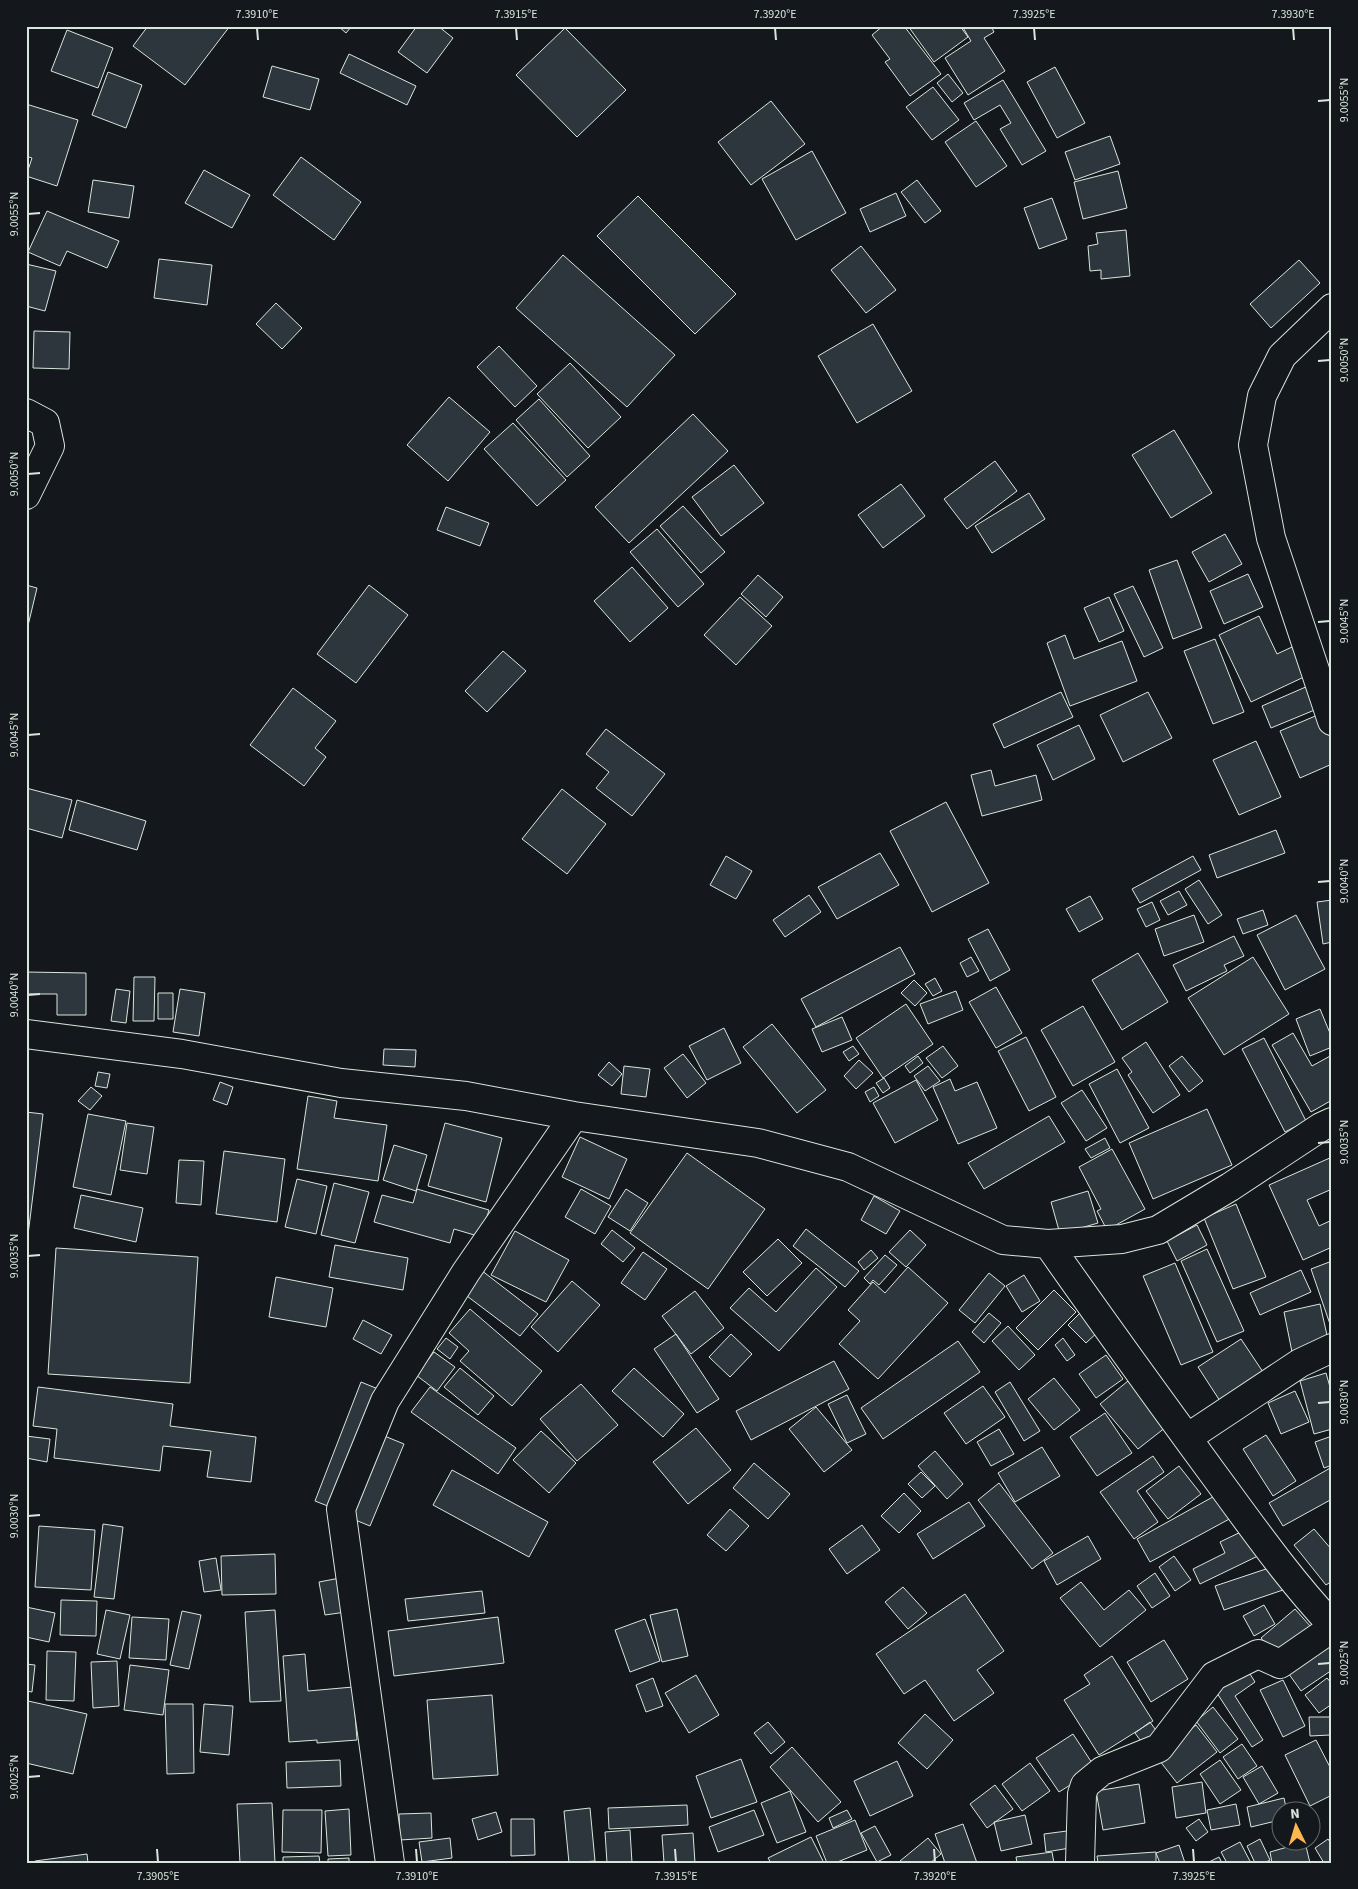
<svg xmlns="http://www.w3.org/2000/svg" width="1358" height="1889" font-family="'Source Sans 3',sans-serif">
<rect width="100%" height="100%" fill="#14181c"/>
<path fill="#2c363c" stroke="#d8e6dc" d="M148 26H230L185 85 133 46Z
M338 26H352L346 33Z
M417 26H438L453 38 427 73 398 52Z
M883 26H904L941 74 910 96 885 62 890 59 872 35Z
M908 26H960L968 37 934 62Z
M962 26H991L994 32 984 38 1005 71 968 95 945 58 971 41Z
M565 28 626 90 577 137 516 75Z
M67 30 113 48 98 88 51 71Z
M349 54 416 86 407 105 340 73Z
M272 66 319 79 310 110 263 97Z
M1055 67 1085 123 1057 138 1027 82Z
M108 72 142 85 126 128 92 115Z
M948 74 963 93 952 102 937 83Z
M1003 80 1046 151 1022 165 1000 129 1011 123 1000 105 974 120 964 103Z
M933 87 959 120 932 140 906 107Z
M771 101 805 144 751 185 718 142Z
M26 104 78 120 57 186 26 176 32 158 26 156Z
M976 121 1007 166 976 187 945 142Z
M1110 136 1120 164 1075 180 1065 152Z
M812 151 846 213 796 240 762 179Z
M301 157 361 202 334 240 273 195Z
M204 170 250 195 232 228 185 203Z
M1118 171 1127 208 1083 219 1074 182Z
M93 180 134 186 129 218 88 212Z
M917 180 941 211 925 223 901 192Z
M896 193 906 216 870 232 860 209Z
M638 196 736 294 695 334 597 236Z
M1052 198 1067 239 1039 249 1024 208Z
M47 211 119 241 107 268 67 251 60 266 28 252Z
M1126 230 1130 276 1101 279V270L1090 271 1088 246 1098 244 1096 233Z
M861 246 896 290 866 313 831 270Z
M563 255 675 355 627 407 516 308Z
M159 259 212 265 207 305 154 298Z
M1299 260 1320 283 1271 328 1250 304Z
M26 264 56 271 45 311 26 306Z
M276 303 302 328 282 349 256 324Z
M873 324 912 391 857 423 818 356Z
M34 331 70 332 69 369 33 368Z
M499 346 537 386 515 407 477 367Z
M570 363 621 417 588 448 537 394Z
M449 397 490 432 448 481 407 445Z
M539 399 590 456 567 477 516 420Z
M693 414 728 451 629 543 595 507Z
M513 423 566 480 537 506 484 449Z
M1174 430 1212 493 1171 518 1132 455Z
M995 461 1017 491 967 529 944 499Z
M734 465 764 503 721 536 692 497Z
M901 484 925 516 883 548 858 515Z
M1029 493 1045 519 992 553 975 526Z
M683 506 725 552 701 573 660 526Z
M446 507 489 523 480 546 437 530Z
M657 529 704 584 678 607 630 552Z
M1225 534 1242 564 1209 582 1192 552Z
M1177 560 1202 628 1173 639 1149 570Z
M632 567 668 608 630 642 594 601Z
M1248 574 1263 607 1224 624 1210 591Z
M758 575 783 597 766 617 741 594Z
M26 585 37 588 26 634Z
M369 585 408 615 356 683 317 654Z
M1133 586 1163 648 1144 657 1114 594Z
M740 597 772 626 736 665 704 635Z
M1109 597 1124 631 1099 642 1084 608Z
M1259 616 1277 654 1292 647 1306 676 1251 702 1219 635Z
M1065 635 1074 659 1122 641 1137 681 1070 706 1047 643Z
M1215 639 1244 712 1213 724 1184 651Z
M503 651 526 671 487 712 465 691Z
M1308 686 1317 709 1271 728 1262 706Z
M293 688 336 721 315 748 326 757 304 786 250 745Z
M1061 692 1073 717 1004 748 993 724Z
M1148 692 1172 738 1123 762 1100 715Z
M1320 714 1332 742V764L1300 778 1280 731Z
M1079 725 1095 759 1053 780 1037 745Z
M606 729 665 774 632 816 596 788 609 772 586 754Z
M1256 741 1281 797 1239 815 1213 760Z
M991 770 995 786 1036 775 1042 800 982 816 971 775Z
M26 788 72 800 62 838 26 828Z
M562 789 606 824 567 874 522 839Z
M77 800 146 821 137 850 69 830Z
M946 802 989 883 932 912 890 831Z
M1276 830 1285 853 1217 878 1209 855Z
M880 853 899 885 837 919 818 887Z
M726 856 752 871 736 899 710 885Z
M1193 856 1201 870 1140 903 1132 889Z
M1199 880 1222 915 1208 924 1185 889Z
M1179 891 1187 905 1168 915 1160 901Z
M809 895 821 912 785 937 773 920Z
M1090 896 1103 919 1079 932 1066 909Z
M1332 900V942L1323 944 1317 902Z
M1152 902 1160 920 1146 927 1137 909Z
M1263 910 1268 925 1243 934 1237 919Z
M1194 915 1204 942 1164 956 1155 929Z
M1296 915 1325 969 1285 990 1257 935Z
M988 929 1010 970 990 981 968 939Z
M1234 936 1244 956 1224 965 1227 971 1186 991 1173 965Z
M900 947 915 974 816 1027 801 999Z
M1138 953 1168 1002 1122 1030 1092 980Z
M971 957 979 971 967 977 960 963Z
M1253 957 1289 1014 1224 1055 1188 998Z
M26 972 86 973V1015H57V994H26Z
M134 977H155L154 1021H133Z
M935 978 942 991 933 996 925 984Z
M914 980 927 993 915 1006 901 993Z
M996 987 1022 1033 996 1048 969 1002Z
M116 989 130 991 126 1023 111 1021Z
M180 989 205 993 199 1036 173 1032Z
M956 991 963 1010 928 1024 920 1004Z
M158 993H173V1019H158Z
M906 1004 933 1044 883 1078 856 1038Z
M1083 1006 1115 1062 1073 1086 1041 1030Z
M1320 1009 1332 1038V1047L1310 1056 1296 1019Z
M842 1017 852 1040 822 1052 812 1029Z
M772 1024 826 1090 797 1113 743 1047Z
M724 1028 741 1063 707 1080 689 1046Z
M1293 1033 1312 1066 1332 1055V1100L1311 1112 1272 1045Z
M1026 1037 1056 1097 1029 1111 998 1051Z
M1264 1038 1306 1121 1285 1132 1242 1049Z
M1146 1042 1180 1095 1153 1113 1128 1075 1132 1072 1122 1058Z
M853 1046 859 1054 849 1061 843 1052Z
M943 1046 958 1066 942 1078 926 1058Z
M384 1049 416 1050 415 1067 383 1065Z
M683 1054 706 1083 687 1098 664 1068Z
M918 1056 923 1063 910 1073 905 1066Z
M1182 1056 1203 1081 1189 1092 1169 1066Z
M859 1060 873 1073 856 1089 844 1076Z
M609 1062 622 1074 612 1086 598 1075Z
M624 1066 650 1069 646 1097 621 1094Z
M928 1066 940 1081 925 1091 914 1076Z
M1117 1069 1149 1128 1120 1143 1089 1084Z
M98 1072 110 1074 107 1088 95 1086Z
M884 1078 890 1088 883 1093 876 1083Z
M950 1079 955 1091 977 1082 997 1128 958 1144 933 1087Z
M916 1080 938 1120 895 1143 873 1103Z
M220 1082 233 1087 227 1105 213 1100Z
M91 1087 102 1096 90 1110 78 1101Z
M874 1087 879 1096 870 1102 865 1092Z
M1082 1090 1107 1128 1086 1141 1061 1103Z
M308 1096 337 1101 334 1118 387 1125 378 1181 297 1169Z
M1207 1109 1232 1165 1153 1199 1129 1143Z
M26 1112 43 1114 27 1243H26Z
M88 1114 126 1121 111 1195 73 1187Z
M1049 1116 1065 1142 984 1189 968 1163Z
M127 1123 154 1127 147 1174 120 1170Z
M445 1123 502 1138 486 1202 428 1186Z
M580 1137 627 1159 609 1199 562 1177Z
M1105 1138 1110 1148 1091 1158 1085 1149Z
M394 1145 427 1155 416 1191 383 1180Z
M1112 1149 1145 1209 1107 1230 1097 1211 1101 1209 1079 1167Z
M224 1151 285 1159 277 1222 216 1214Z
M687 1153 765 1209 708 1289 630 1233Z
M1332 1157V1189L1307 1200 1319 1226 1332 1220V1247L1303 1260 1269 1185Z
M179 1160 204 1161 201 1205 176 1203Z
M297 1179 327 1186 316 1234 285 1227Z
M334 1183 369 1192 355 1243 321 1235Z
M417 1189 489 1210 481 1237 454 1229 450 1243 374 1222 382 1195 413 1203Z
M581 1189 611 1206 595 1234 565 1217Z
M626 1189 648 1203 630 1231 608 1217Z
M1088 1191 1098 1223 1060 1234 1051 1202Z
M81 1195 143 1208 136 1242 74 1228Z
M874 1196 900 1211 886 1234 861 1220Z
M1236 1204 1266 1277 1233 1289 1204 1218Z
M1197 1225 1207 1245 1177 1261 1167 1241Z
M806 1229 859 1271 845 1287 793 1246Z
M612 1230 635 1248 623 1262 601 1244Z
M910 1230 926 1245 906 1267 889 1252Z
M515 1231 569 1260 546 1302 491 1275Z
M778 1239 802 1263 767 1296 743 1272Z
M335 1245 408 1258 403 1290 329 1277Z
M56 1248 198 1257 190 1383 48 1374Z
M1207 1249 1244 1331 1217 1342 1181 1261Z
M871 1250 878 1258 864 1270 858 1262Z
M643 1252 667 1269 645 1300 621 1283Z
M885 1255 897 1265 879 1285 873 1280 870 1284 864 1278Z
M1332 1261V1330L1311 1269Z
M1175 1263 1213 1352 1181 1365 1143 1276Z
M908 1267 948 1303 878 1379 839 1344 860 1321 848 1310 873 1282 885 1293Z
M816 1268 837 1287 779 1351 730 1308 749 1288 776 1312Z
M481 1270 538 1314 520 1336 463 1293Z
M1301 1270 1311 1292 1260 1315 1250 1293Z
M989 1273 1005 1286 975 1323 959 1310Z
M1024 1275 1040 1301 1022 1312 1006 1286Z
M276 1277 333 1288 326 1327 269 1317Z
M572 1281 600 1305 558 1352 531 1327Z
M1054 1290 1076 1312 1038 1350 1016 1328Z
M695 1291 724 1328 691 1354 662 1316Z
M1320 1304 1329 1344 1292 1352 1284 1312Z
M470 1309 542 1371 512 1406 460 1361 469 1351 449 1333Z
M1082 1311 1101 1329 1086 1343 1068 1325Z
M989 1313 1001 1323 984 1343 972 1332Z
M363 1320 392 1335 381 1354 353 1339Z
M1008 1326 1035 1355 1019 1370 992 1341Z
M676 1334 719 1399 697 1413 654 1349Z
M731 1334 752 1354 730 1377 709 1357Z
M446 1338 458 1347 450 1359 437 1349Z
M1063 1338 1075 1355 1067 1361 1055 1345Z
M1241 1339 1263 1372 1220 1401 1198 1367Z
M958 1341 980 1372 883 1439 861 1408Z
M434 1352 455 1367 437 1391 416 1375Z
M1106 1355 1123 1379 1096 1398 1079 1374Z
M834 1361 849 1389 751 1440 736 1411Z
M460 1368 494 1396 478 1415 444 1387Z
M634 1368 684 1414 663 1437 612 1391Z
M1326 1373 1332 1394V1429L1314 1434 1300 1381Z
M1054 1378 1080 1410 1054 1430 1028 1399Z
M1128 1381 1166 1427 1138 1449 1100 1404Z
M361 1382 383 1391 338 1510 315 1501Z
M1010 1382 1040 1431 1024 1441 995 1392Z
M581 1384 618 1425 577 1461 540 1419Z
M983 1386 1005 1417 966 1444 944 1413Z
M38 1387 173 1404 170 1426 256 1437 251 1482 207 1477 211 1451 163 1446 160 1471 54 1458 57 1429 33 1426Z
M430 1387 516 1448 498 1474 411 1412Z
M1295 1391 1309 1422 1281 1434 1268 1403Z
M847 1395 866 1434 847 1443 828 1404Z
M816 1407 852 1450 824 1472 789 1429Z
M1105 1413 1132 1453 1097 1476 1070 1437Z
M696 1428 731 1470 688 1504 653 1462Z
M999 1429 1014 1454 991 1466 977 1442Z
M541 1431 576 1463 549 1493 513 1460Z
M382 1435 404 1444 370 1526 348 1517Z
M1266 1435 1296 1481 1273 1496 1243 1449Z
M26 1436 50 1439 47 1462 26 1458Z
M1332 1436V1465L1324 1468 1315 1442Z
M1042 1447 1060 1476 1015 1502 998 1473Z
M935 1451 963 1484 947 1499 918 1466Z
M1153 1456 1164 1472 1137 1491 1158 1522 1134 1539 1100 1492Z
M754 1463 790 1494 768 1519 733 1488Z
M1179 1466 1201 1494 1168 1519 1146 1491Z
M1332 1467V1499L1283 1526 1269 1503Z
M452 1470 548 1522 529 1557 433 1505Z
M921 1472 935 1486 922 1498 908 1484Z
M999 1483 1053 1553 1032 1569 978 1500Z
M904 1493 921 1511 899 1533 881 1516Z
M1220 1493 1233 1517 1150 1562 1137 1539Z
M969 1502 985 1526 933 1559 917 1534Z
M730 1509 749 1526 726 1551 707 1535Z
M103 1524 123 1527 114 1599 94 1597Z
M862 1525 880 1550 847 1574 829 1549Z
M39 1526 95 1530 91 1590 35 1587Z
M1249 1528 1262 1554 1200 1584 1193 1569 1225 1553 1220 1542Z
M1314 1529 1332 1550V1581L1326 1585 1294 1545Z
M1088 1536 1101 1559 1057 1585 1044 1561Z
M275 1554 276 1594 222 1595 221 1556Z
M1174 1556 1191 1580 1175 1591 1159 1567Z
M216 1558 221 1590 204 1592 199 1561Z
M1275 1566 1283 1590 1224 1610 1215 1586Z
M1155 1573 1170 1596 1152 1608 1137 1586Z
M340 1578 346 1612 325 1615 319 1582Z
M1081 1582 1104 1610 1129 1590 1146 1610 1100 1647 1060 1598Z
M903 1587 927 1613 908 1629 885 1602Z
M482 1591 485 1613 408 1621 405 1599Z
M965 1594 1004 1651 977 1670 994 1693 954 1721 925 1680 904 1694 876 1654Z
M61 1600 97 1601 96 1636 60 1635Z
M1264 1605 1275 1624 1254 1636 1243 1616Z
M26 1607 55 1613 49 1642 26 1637Z
M677 1609 688 1656 662 1662 650 1615Z
M1295 1609 1311 1627 1277 1657 1261 1638Z
M106 1610 130 1615 120 1659 97 1654Z
M275 1610 281 1701 250 1702 245 1612Z
M182 1611 201 1615 189 1669 170 1665Z
M132 1617 169 1619 166 1660 129 1658Z
M498 1617 504 1663 394 1676 388 1631Z
M645 1619 660 1661 630 1672 615 1630Z
M1164 1640 1188 1679 1151 1702 1127 1662Z
M1332 1643V1670L1301 1691 1286 1670Z
M47 1651 76 1652 74 1701 46 1700Z
M305 1654 308 1691 353 1687 357 1740 317 1743V1740L289 1742 283 1656Z
M1112 1656 1153 1721 1099 1755 1064 1700 1090 1684 1084 1675Z
M117 1661 119 1706 93 1708 91 1662Z
M26 1664 35 1665 32 1692 26 1691Z
M130 1665 169 1670 163 1715 124 1710Z
M1245 1666 1255 1682 1235 1696 1263 1740 1252 1747 1213 1687Z
M696 1675 719 1715 689 1733 665 1693Z
M653 1678 663 1706 646 1712 636 1685Z
M1327 1678 1332 1684V1704L1319 1713 1305 1695Z
M1283 1680 1305 1726 1283 1737 1260 1690Z
M492 1695 498 1775 433 1779 427 1700Z
M28 1701 87 1714 73 1774 26 1763V1710Z
M165 1704H193L194 1773 167 1774Z
M204 1704 233 1706 229 1755 200 1752Z
M1213 1707 1238 1739 1220 1753 1196 1721Z
M925 1714 953 1740 927 1769 898 1743Z
M1309 1717H1330V1735L1310 1736Z
M768 1722 785 1742 771 1754 754 1733Z
M1150 1722 1163 1740 1148 1751 1135 1733Z
M1196 1725 1217 1752 1177 1783 1156 1756Z
M1073 1734 1096 1769 1059 1792 1036 1758Z
M1316 1740 1332 1771V1795L1310 1806 1285 1755Z
M1242 1744 1257 1766 1238 1779 1223 1757Z
M792 1747 841 1802 818 1822 770 1767Z
M741 1759 757 1802 711 1818 696 1776Z
M340 1760 341 1786 287 1788 286 1762Z
M1220 1760 1241 1790 1220 1804 1200 1774Z
M897 1761 913 1796 870 1816 854 1781Z
M1030 1763 1050 1791 1022 1811 1002 1784Z
M1262 1766 1278 1793 1259 1804 1243 1777Z
M1202 1782 1206 1813 1176 1818 1172 1787Z
M1139 1784 1145 1823 1103 1830 1096 1791Z
M995 1785 1013 1809 987 1828 970 1804Z
M790 1791 806 1832 777 1843 761 1803Z
M1284 1798 1287 1812H1280V1820L1251 1827 1247 1807Z
M272 1803 275 1863H240L237 1804Z
M1236 1804 1240 1825 1211 1830 1207 1810Z
M687 1805 688 1825 609 1829 608 1808Z
M590 1808 595 1861 569 1863 564 1811Z
M349 1809 351 1855 328 1856 325 1811Z
M283 1810H322L321 1853 282 1852Z
M754 1810 764 1835 718 1852 709 1827Z
M847 1810 852 1819 833 1828 829 1818Z
M496 1812 502 1832 478 1840 472 1819Z
M431 1813 432 1838 400 1840 399 1814Z
M1025 1815 1032 1844 1001 1851 994 1822Z
M511 1819H534L535 1855 511 1856Z
M1199 1819 1208 1832 1196 1841 1186 1828Z
M855 1820 867 1850 835 1863H827L816 1836Z
M963 1824 977 1863H945L935 1834Z
M875 1826 891 1855 877 1862 861 1833Z
M630 1830 632 1863H607L605 1832Z
M1067 1831 1070 1848 1046 1852 1044 1834Z
M693 1833 695 1863H664L662 1835Z
M811 1837 824 1863H771L768 1858Z
M450 1838 452 1858 422 1862 419 1842Z
M928 1838 941 1854 930 1863H901L900 1861Z
M1260 1839 1270 1860 1264 1863H1255L1247 1846Z
M1328 1839 1332 1845V1863H1324L1315 1848Z
M1240 1842 1251 1863H1227L1221 1852Z
M1305 1842 1310 1863H1272L1270 1852Z
M1179 1845 1185 1863H1160L1156 1853Z
M1052 1852 1054 1863H1017L1016 1857Z
M1156 1852V1863H1098L1097 1856Z
M87 1854 88 1863H35V1861Z
M319 1856 320 1863H283V1857Z
M1219 1857 1222 1863H1207Z
M349 1858V1863H328V1859Z"/>
<g fill="none" stroke-linecap="round" stroke-linejoin="round">
<g stroke="#d8e6dc" stroke-width="30">
<path id="minor" d="M1332 308 1282 356 1262 396 1253 445 1271 538 1332 721
M26 413 45 423 50 446 26 495
M26 1034 182 1054 341 1083 466 1096 574 1116 758 1143 848 1167 1003 1240 1048 1244 1122 1239 1158 1230 1230 1187 1321 1127 1332 1122
M1048 1244C1102 1321 1157 1397 1212 1472 1251 1525 1288 1578 1332 1625
M1187 1438 1300 1363 1332 1348
M390 1863 341 1509 385 1401 466 1272 574 1116
M1080 1863 1082 1794 1085 1785 1102 1771 1159 1748 1214 1676 1258 1654 1280 1664 1332 1628"/>
</g>
<use href="#minor" stroke="#14181c" stroke-width="28"/>
</g>
<path fill="none" stroke="#d8e6dc" stroke-width="2" d="M257 28 258 40M516 28 517 40M775 28 776 40M1034 28 1035 40M1293 28 1294 40M1318 101 1330 100M28 214 40 213M1318 361 1330 360M28 474 40 473M1318 622 1330 621M28 735 40 734M1318 882 1330 881M28 995 40 994M1318 1143 1330 1142M28 1256 40 1255M1318 1403 1330 1402M28 1516 40 1515M1318 1664 1330 1663M28 1777 40 1776M157 1849 158 1862M416 1849 417 1862M675 1849 676 1862M934 1849 935 1862M1193 1849 1194 1862"/>
<rect width="1358" height="1889" fill="none" stroke="#14181c" stroke-width="55"/>
<g transform="translate(1296 1826) rotate(355)"><circle r="24" fill="#14181c" stroke="#626a69"/>
<path d="M0-4L9 19L0 12L-9 19Z" fill="#ffb74d"/>
<text y="-8" font-size="14" font-weight="bold" text-anchor="middle" fill="#d8e6dc">N</text>
</g>
<rect x="28" y="28" width="1302" height="1834" fill="none" stroke="#d8e6dc" stroke-width="2"/>
<g font-size="12" text-anchor="middle" fill="#d8e6dc">
<text x="257" y="18">7.3910°E</text>
<text x="516" y="18">7.3915°E</text>
<text x="775" y="18">7.3920°E</text>
<text x="1034" y="18">7.3925°E</text>
<text x="1293" y="18">7.3930°E</text>
<text transform="translate(1344 100) rotate(-90)" y="4">9.0055°N</text>
<text transform="translate(14 214) rotate(-90)" y="4">9.0055°N</text>
<text transform="translate(1344 360) rotate(-90)" y="4">9.0050°N</text>
<text transform="translate(14 474) rotate(-90)" y="4">9.0050°N</text>
<text transform="translate(1344 621) rotate(-90)" y="4">9.0045°N</text>
<text transform="translate(14 735) rotate(-90)" y="4">9.0045°N</text>
<text transform="translate(1344 881) rotate(-90)" y="4">9.0040°N</text>
<text transform="translate(14 995) rotate(-90)" y="4">9.0040°N</text>
<text transform="translate(1344 1142) rotate(-90)" y="4">9.0035°N</text>
<text transform="translate(14 1256) rotate(-90)" y="4">9.0035°N</text>
<text transform="translate(1344 1402) rotate(-90)" y="4">9.0030°N</text>
<text transform="translate(14 1516) rotate(-90)" y="4">9.0030°N</text>
<text transform="translate(1344 1663) rotate(-90)" y="4">9.0025°N</text>
<text transform="translate(14 1777) rotate(-90)" y="4">9.0025°N</text>
<text x="158" y="1880">7.3905°E</text>
<text x="417" y="1880">7.3910°E</text>
<text x="676" y="1880">7.3915°E</text>
<text x="935" y="1880">7.3920°E</text>
<text x="1194" y="1880">7.3925°E</text>
</g>
</svg>
